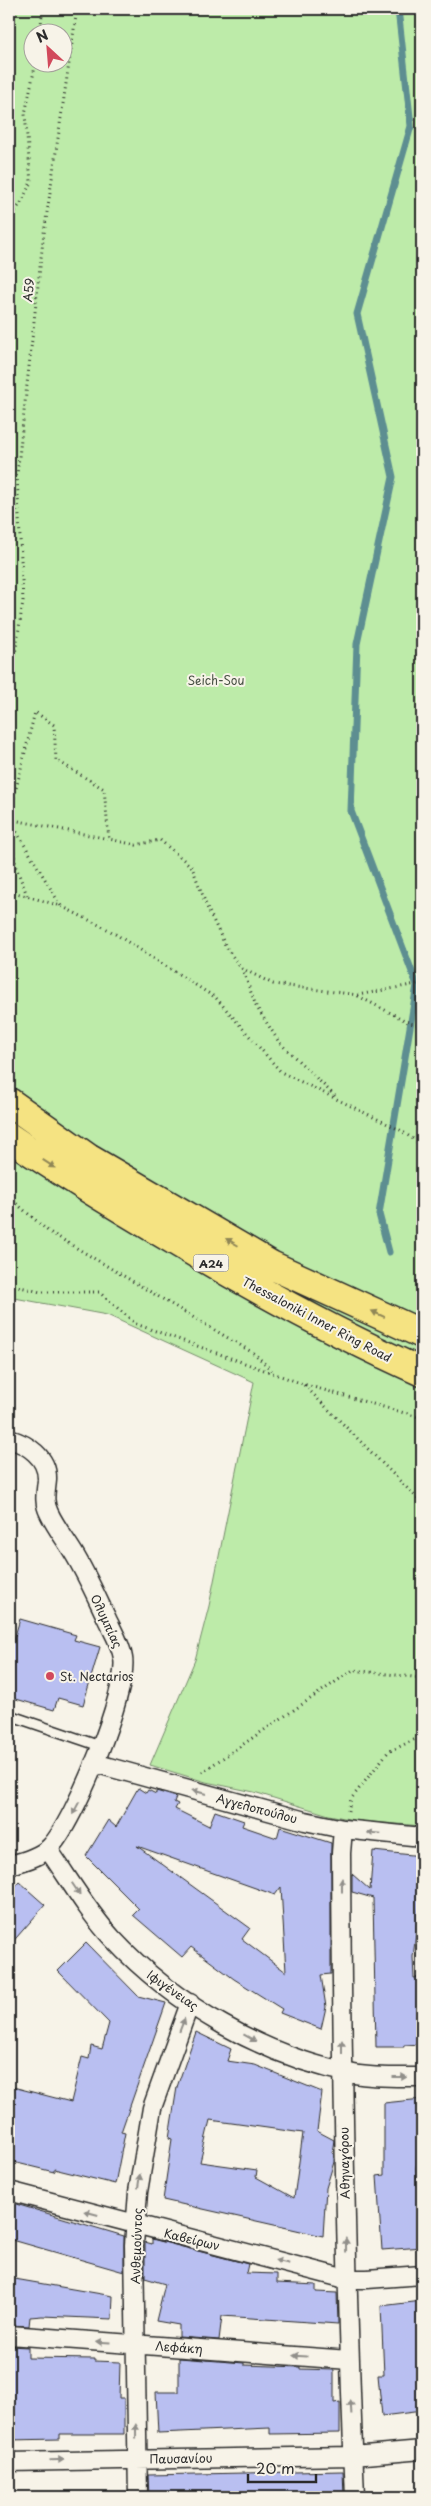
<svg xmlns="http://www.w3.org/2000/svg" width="431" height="2506" font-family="'Playpen Sans',sans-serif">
<rect width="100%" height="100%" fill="#f7f3e8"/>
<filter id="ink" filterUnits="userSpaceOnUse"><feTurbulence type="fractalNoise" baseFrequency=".02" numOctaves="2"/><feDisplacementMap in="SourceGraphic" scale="10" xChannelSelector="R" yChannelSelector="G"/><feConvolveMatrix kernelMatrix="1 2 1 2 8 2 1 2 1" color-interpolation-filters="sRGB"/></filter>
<g filter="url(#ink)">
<path fill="#bdeba9" stroke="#748b6a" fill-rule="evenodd" d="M9 9H422V1826L359 1821 329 1815 254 1792 206 1782 150 1765 195 1660 209 1606 254 1382 107 1315 9 1297ZM32 32H62V62H32Z"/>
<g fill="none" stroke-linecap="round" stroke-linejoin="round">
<path stroke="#5d8e91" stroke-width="7" d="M389 1252 379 1214 417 985 351 811 357 644 393 477 357 314 411 126 398 9"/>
</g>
<path fill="#b9bff1" stroke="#2b2b2b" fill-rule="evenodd" d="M20 1619 76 1635 74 1640 100 1647 83 1705 58 1698 54 1710 9 1697V1656Z
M138 1788 146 1793 148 1790 156 1794V1791L176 1797 174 1802 178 1804 175 1809 209 1826 215 1811 244 1821 242 1826 277 1838 280 1827 331 1843V1974L321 1975 326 2007 321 2029 280 2013 282 2009 234 1979 191 1947 182 1957 133 1915 139 1909 86 1856 108 1820 116 1827ZM137 1846 275 1895 281 1887 286 1972 242 1939 250 1928Z
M373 1851 422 1856V1903H420L413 1957 414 1978 422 1977V2044L404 2045V2047H376L373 1898 352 1892V1874L370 1890Z
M19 1882 45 1905 9 1946V1893Z
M86 1943 138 1996 166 2003 121 2132 125 2133 115 2184 54 2169V2172L9 2161V2086L71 2102 82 2057 89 2059 91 2046 102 2049 109 2023 58 1971Z
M196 2032 231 2049 227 2061 255 2065 322 2092 317 2131 334 2140 332 2153 334 2154V2162L326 2188 323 2236 163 2200 172 2139 169 2138 177 2087ZM210 2120 303 2133 294 2198 256 2177 257 2170 200 2162Z
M422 2099V2144L418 2149 416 2169 418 2197 422 2196V2247L382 2250 377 2176 384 2175V2103Z
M9 2202 124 2236V2272L9 2239Z
M152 2239 248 2264 246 2273 277 2274V2283L316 2285V2292L337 2293 338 2324 222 2316 219 2340 179 2337V2325L156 2321 165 2284 145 2278V2242L152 2244Z
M9 2278 113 2296 112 2319 42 2316 30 2317 29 2326 9 2325Z
M422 2301V2411L382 2416 378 2375H384L381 2306Z
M9 2346 28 2347V2358L95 2359V2361L120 2362 119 2398H124V2434H60V2439L9 2440Z
M179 2358 244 2363V2365L300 2367V2369L334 2370V2403L340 2402V2433L270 2434V2428L158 2433 156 2392H179Z
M343 2471 344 2497H149L148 2475Z"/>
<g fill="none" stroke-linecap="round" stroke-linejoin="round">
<g stroke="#2b2b2b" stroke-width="12">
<path id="service" d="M9 1715 100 1746"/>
</g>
<g stroke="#2b2b2b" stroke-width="21">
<path id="minor" d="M9 1439C27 1444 48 1457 47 1480 46 1492 43 1501 49 1513 55 1526 65 1539 73 1552 86 1573 96 1596 107 1619 113 1632 121 1644 123 1658 129 1689 74 1823 50 1847 40 1857 22 1862 9 1865
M94 1763 305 1821 343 1829 422 1837
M343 1829 341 1853C342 2068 346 2282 355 2497
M48 1849C69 1879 88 1912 112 1938 174 2005 265 2057 354 2074 376 2078 400 2077 422 2077
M9 2191 346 2279H367L422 2275
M9 2335 349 2360
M9 2462 353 2456 422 2450
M138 2497 134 2245 138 2192 152 2108 190 2003"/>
</g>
<g stroke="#2b2b2b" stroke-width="31">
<path id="trunk" d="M9 1102 88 1158 271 1265 422 1334
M9 1137C63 1174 119 1208 175 1241 255 1289 337 1334 422 1372"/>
</g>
<path stroke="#2b2b2b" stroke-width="3" stroke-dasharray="1 4" stroke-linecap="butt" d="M40 32 43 9
M9 219 21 203 31 182 25 114 36 62
M9 695 23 601 17 475 43 240 77 9
M9 817 35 712 54 725 56 760 104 789 109 839 136 845 160 840 192 867 207 907 226 947 241 968 273 984 358 995 422 983
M9 819 109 839
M9 819 61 906
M9 822 16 867 27 895
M9 891 61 906 109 930 216 998 281 1072 400 1130 422 1145
M242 968 256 1006 279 1042 337 1098
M358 996 410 1023 422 1026
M9 1197 48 1231 255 1354 272 1371
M9 1284 40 1292H99L136 1324 303 1384 422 1418
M304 1385 422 1503
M202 1772 353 1670 422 1678
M348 1811 351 1799 388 1752 422 1736"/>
<use href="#service" stroke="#f7f3e8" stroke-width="9"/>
<use href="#minor" stroke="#f7f3e8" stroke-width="18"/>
<use href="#trunk" stroke="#f5e382" stroke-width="28"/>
</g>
<defs><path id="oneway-solid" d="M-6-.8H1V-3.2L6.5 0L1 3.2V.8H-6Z" transform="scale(1.25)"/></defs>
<g fill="#908756">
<use href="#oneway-solid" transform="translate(49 1164) rotate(33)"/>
<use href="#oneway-solid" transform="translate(232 1242) rotate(-150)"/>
<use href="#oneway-solid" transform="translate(378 1314) rotate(-155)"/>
</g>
<g fill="#918f8a">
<use href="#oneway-solid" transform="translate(199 1792) rotate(-165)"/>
<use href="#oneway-solid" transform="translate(76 1808) rotate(118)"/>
<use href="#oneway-solid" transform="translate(374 1833) rotate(-175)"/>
<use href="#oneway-solid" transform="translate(342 1885) rotate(-90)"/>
<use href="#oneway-solid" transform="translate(76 1889) rotate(56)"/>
<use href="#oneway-solid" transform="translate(182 2025) rotate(-69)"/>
<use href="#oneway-solid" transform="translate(250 2038) rotate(29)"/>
<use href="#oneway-solid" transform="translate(342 2047) rotate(-90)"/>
<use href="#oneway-solid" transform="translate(400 2077)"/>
<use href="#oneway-solid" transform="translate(139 2181) rotate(-82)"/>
<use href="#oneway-solid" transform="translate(91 2213) rotate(-165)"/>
<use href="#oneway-solid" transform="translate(346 2245) rotate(-91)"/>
<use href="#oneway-solid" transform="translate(282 2262) rotate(-166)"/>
<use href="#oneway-solid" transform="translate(103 2342) rotate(-176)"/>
<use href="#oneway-solid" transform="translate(300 2356) rotate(-176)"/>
<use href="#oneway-solid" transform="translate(351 2407) rotate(-93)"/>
<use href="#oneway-solid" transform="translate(136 2431) rotate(-91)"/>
<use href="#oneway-solid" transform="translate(57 2460) rotate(-2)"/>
</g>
</g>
<circle fill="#d1495b" stroke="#f7f3e8" stroke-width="2" cx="50" cy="1676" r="5"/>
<g text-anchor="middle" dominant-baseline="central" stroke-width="4" stroke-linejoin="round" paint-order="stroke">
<rect fill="#f7f3e8" stroke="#686764" stroke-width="1" x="193.5" y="1254.5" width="35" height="17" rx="4"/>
<g font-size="11" font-weight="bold" fill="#2b2b2b">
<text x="211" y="1263">Α24</text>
</g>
<g font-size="12" fill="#2b2b2b" stroke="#f7f3e8">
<text transform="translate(28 290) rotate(-84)">Α59</text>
<text transform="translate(317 1319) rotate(28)">Thessaloniki Inner Ring Road</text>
<text transform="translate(107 1621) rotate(65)">Ολυμπίας</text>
<text transform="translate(257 1808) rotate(15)">Αγγελοπούλου</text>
<text transform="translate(173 1990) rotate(35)">Ιφιγένειας</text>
<text transform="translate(344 2163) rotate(-91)">Αθηναγόρου</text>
<text transform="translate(192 2239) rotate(14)">Καβείρων</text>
<text transform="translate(136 2246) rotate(-88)">Ανθεμούντος</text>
<text transform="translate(179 2347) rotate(4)">Λεφάκη</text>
<text transform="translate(181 2458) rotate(-1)">Παυσανίου</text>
</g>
<g font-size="12" fill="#485144" stroke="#f7f3e8">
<text x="216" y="680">Seich-Sou</text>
</g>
<g font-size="12" fill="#2b2b2b" stroke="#f7f3e8" text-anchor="start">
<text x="60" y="1676">St. Nectarios</text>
</g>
</g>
<rect width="431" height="2506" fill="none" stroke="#f7f3e8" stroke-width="30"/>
<rect x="15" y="15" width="401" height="2476" fill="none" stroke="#2b2b2b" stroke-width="2" filter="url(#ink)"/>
<g transform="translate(48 48) rotate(334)"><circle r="24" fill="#f7f3e8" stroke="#a5a39c"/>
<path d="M0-4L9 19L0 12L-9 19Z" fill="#d1495b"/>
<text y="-8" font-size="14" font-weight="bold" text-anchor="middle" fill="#2b2b2b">N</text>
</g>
<path d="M248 2474v8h68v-8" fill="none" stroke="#2b2b2b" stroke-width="2.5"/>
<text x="256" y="2474" font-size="15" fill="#2b2b2b" stroke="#f7f3e8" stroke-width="4" paint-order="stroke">20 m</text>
</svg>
